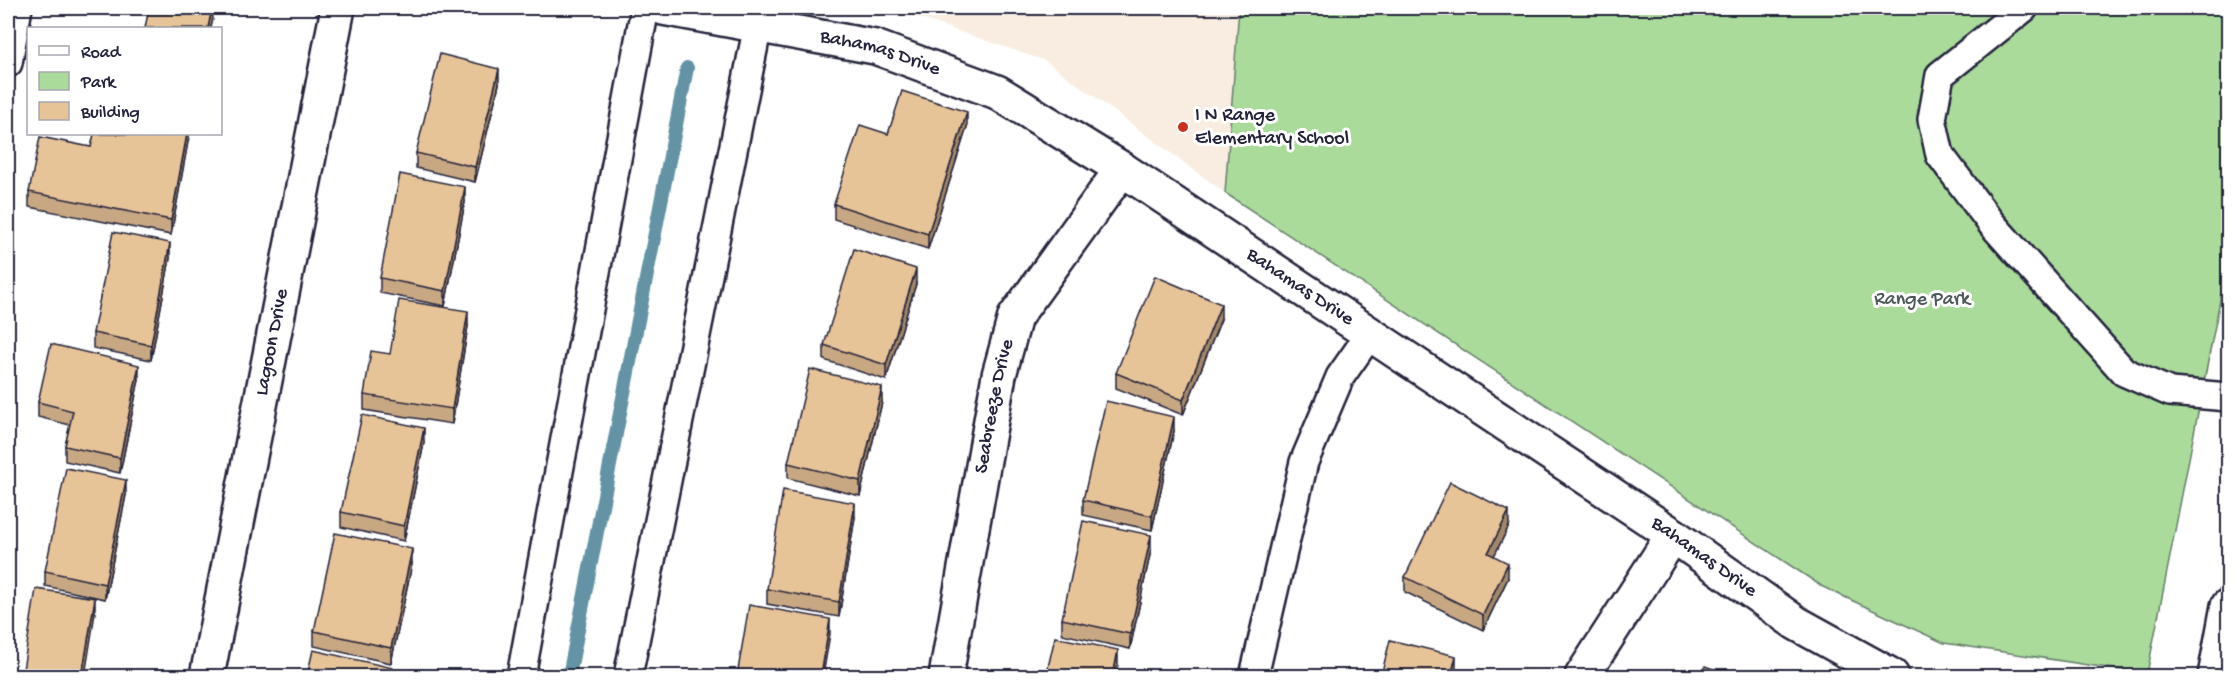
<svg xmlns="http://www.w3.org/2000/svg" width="2236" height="684" font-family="'Gochi Hand',sans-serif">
<rect width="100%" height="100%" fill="#fff"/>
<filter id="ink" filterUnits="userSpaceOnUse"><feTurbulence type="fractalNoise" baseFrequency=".0167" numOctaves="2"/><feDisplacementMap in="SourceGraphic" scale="12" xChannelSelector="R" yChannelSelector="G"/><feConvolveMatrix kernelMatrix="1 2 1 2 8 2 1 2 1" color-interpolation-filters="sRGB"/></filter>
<g filter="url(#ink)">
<path fill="#f8ede0" d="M890 8H1239L1225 193 1046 61Z"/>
<path fill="#aadb9b" stroke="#667e6b" stroke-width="1.5" d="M1239 8H2228V259L2147 674 1944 643 1823 587 1225 193Z"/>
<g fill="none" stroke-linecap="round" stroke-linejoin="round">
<path stroke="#6393a4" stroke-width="14" d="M569 676 687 68"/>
<g stroke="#22223b" stroke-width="32">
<path id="lane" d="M2024 8 1940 75 1932 119 1940 155 1991 223 2124 372 2170 392 2228 397
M8 63 18 8
M521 676 645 8
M628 676 758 25
M1254 676 1304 462 1340 377 1370 334"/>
</g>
<g stroke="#22223b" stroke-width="38">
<g id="street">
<path id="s1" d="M663 8 875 47 997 92 1122 169 1370 334 1673 535 1796 623 1892 676"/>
<path id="s2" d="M207 676 338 8"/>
<path id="s3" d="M946 676 999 375 1015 317 1122 169"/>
<path d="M1582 676 1673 535"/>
</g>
</g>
<g stroke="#22223b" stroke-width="38">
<path id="secondary" d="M2215 676 2228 606"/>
</g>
<use href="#lane" stroke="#fff" stroke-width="27"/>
<use href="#street" stroke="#fff" stroke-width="33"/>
<use href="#secondary" stroke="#fff" stroke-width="33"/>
</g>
<path fill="#c7a883" stroke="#22223b" stroke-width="1.5" d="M499 84 475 182 416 168V153Z
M967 127 928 249 834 219V204L888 134Z
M189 134 171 235 29 207V192Z
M465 202 445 306 380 293V278Z
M170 258 151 360 93 348V333Z
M916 284 886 380 824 360V345Z
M1221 319 1183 415 1116 388V373Z
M468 326 452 424 364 410V395L390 354Z
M139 379 120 473 65 461V446L70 425 38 417V402Z
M882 402 860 496 788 478V463Z
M1174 431 1152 530 1083 515V500Z
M424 443 404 541 341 527V512Z
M126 495 105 599 45 586V571Z
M855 517 839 617 767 604V589Z
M1509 526 1494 556 1508 578 1483 630 1405 592V577Z
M1151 550 1130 649 1062 634V619Z
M412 564 391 663 314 646V631Z"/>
<path fill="#a2886a" stroke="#22223b" stroke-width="1.5" d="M212 8 213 19 211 28H208Z
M499 69V84L475 182V167Z
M967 112V127L928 249V234Z
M187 134H189V137L171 235V220Z
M465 187V202L445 306V291Z
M170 243V258L151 360V345Z
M916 269V284L886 380V365Z
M1221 304V319L1183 415V400Z
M468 311V326L452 424V409Z
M139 365V379L120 473V458Z
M882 387V402L860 496V481Z
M1174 417V431L1152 530V516Z
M424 428V443L404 541V526Z
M126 480V495L105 599V584Z
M855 503V517L839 617V602Z
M1509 511V526L1488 568V553Z
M1151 535V550L1130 649V634Z
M412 549V564L391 663V648Z
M1508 563V578L1483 630V615Z
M95 598V613L85 676H82Z
M830 619V634L823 676H821Z
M1118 650V665L1116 676H1113Z
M1456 656V670L1454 676H1451Z"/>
<path fill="#e7c398" stroke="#22223b" stroke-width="1.5" d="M149 8H212L208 28H145Z
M440 54 499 69 475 167 416 153Z
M902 91 967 112 928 234 834 204 860 125 888 134Z
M94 134H187L171 220 29 192 40 137 91 147Z
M400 174 465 187 445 291 380 278Z
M113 232 170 243 151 345 93 333Z
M854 249 916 269 886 365 824 345Z
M1155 276 1221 304 1183 400 1116 373Z
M399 300 468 311 452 409 364 395 371 351 390 354Z
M51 344 139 365 120 458 65 446 73 411 38 402Z
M810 369 882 387 860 481 788 463Z
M1106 401 1174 417 1152 516 1083 500Z
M362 415 424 428 404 526 341 512Z
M66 468 126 480 105 584 45 571Z
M1450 482 1509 511 1488 553 1508 563 1483 615 1405 577Z
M783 490 855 503 839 602 767 589Z
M1083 521 1151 535 1130 634 1062 619Z
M335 533 412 549 391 648 314 631Z
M36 589 95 598 82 676H22Z
M749 605 830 619 821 676H737Z
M1055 637 1118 650 1113 676H1046Z
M1390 640 1456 656 1451 676H1381Z
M313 650 393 668 391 676H307Z
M1705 666 1732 676H1701Z"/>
</g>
<circle fill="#c8321e" stroke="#fff" stroke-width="2" cx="1183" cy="127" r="6"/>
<g text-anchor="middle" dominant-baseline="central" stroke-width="6" stroke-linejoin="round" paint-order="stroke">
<g font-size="20" fill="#22223b" stroke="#fff">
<text stroke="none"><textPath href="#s1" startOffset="222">Bahamas Drive</textPath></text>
<text stroke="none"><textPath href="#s1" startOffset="706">Bahamas Drive</textPath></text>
<text stroke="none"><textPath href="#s2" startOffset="340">Lagoon Drive</textPath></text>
<text stroke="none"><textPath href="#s3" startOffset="274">Seabreeze Drive</textPath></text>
<text stroke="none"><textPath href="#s1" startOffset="1192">Bahamas Drive</textPath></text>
</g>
<g font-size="20" fill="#22223b" stroke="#fff" text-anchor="start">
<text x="1195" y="116">I N Range<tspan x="1195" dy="23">Elementary School</tspan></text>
</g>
<g font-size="20" fill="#4b5a58" stroke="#fff">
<text x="1922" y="300">Range Park</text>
</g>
</g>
<rect width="2236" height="684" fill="none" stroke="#fff" stroke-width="30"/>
<rect x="15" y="15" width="2206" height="654" fill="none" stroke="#22223b" stroke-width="2" filter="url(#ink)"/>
<rect x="27" y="27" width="195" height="108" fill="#ffffff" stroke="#a7a7b1" stroke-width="1.5"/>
<rect x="39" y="46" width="30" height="9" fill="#ffffff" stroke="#a7a7b1" stroke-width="1.5"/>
<text x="81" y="57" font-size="18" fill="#22223b">Road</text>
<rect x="39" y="72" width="30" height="18" fill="#aadb9b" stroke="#a7a7b1" stroke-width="1.5"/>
<text x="81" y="87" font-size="18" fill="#22223b">Park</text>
<rect x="39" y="102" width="30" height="18" fill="#e7c398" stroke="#a7a7b1" stroke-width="1.5"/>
<text x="81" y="117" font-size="18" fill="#22223b">Building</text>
</svg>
